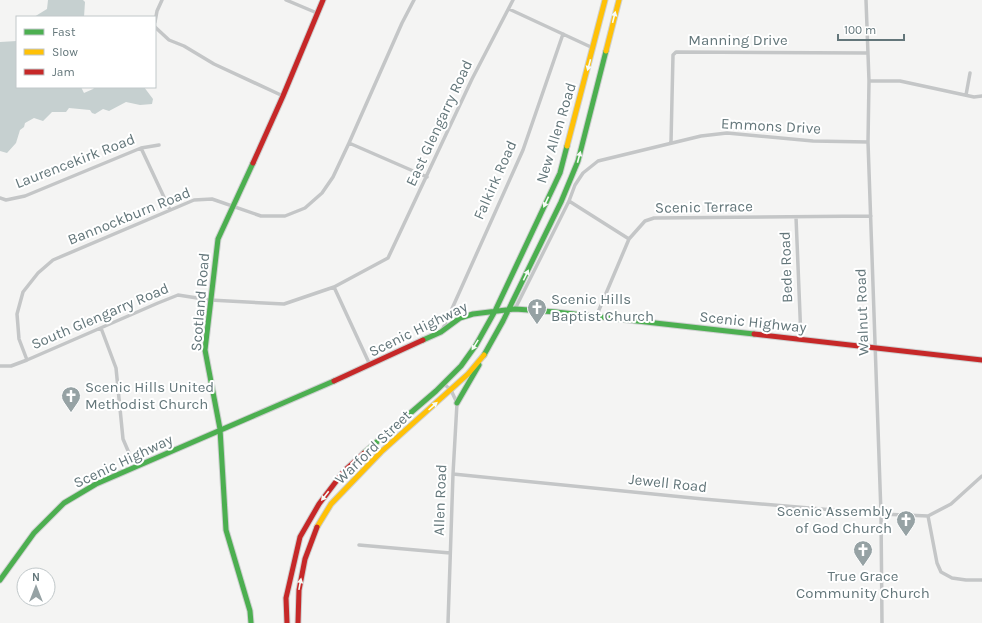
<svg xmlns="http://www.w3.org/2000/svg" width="982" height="623" font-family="Karla,sans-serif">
<rect width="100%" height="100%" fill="#f4f4f3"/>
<path fill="#c6d0d0" d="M48 0H83L85 2 84 17H34L47 9Z
M17 41V87H81L84 93 93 89 95 87H144L153 99 152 104 140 105 126 102 109 111 103 109 95 114 92 113 90 110 69 108 66 112H52L43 121 34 118 25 123 24 127 20 130 16 143 7 153 0 151V42Z"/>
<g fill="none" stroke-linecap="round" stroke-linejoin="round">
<g stroke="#ced0d0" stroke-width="7">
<path id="fast" d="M423 340 441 332 460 318 473 314 515 309 556 312 754 334
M484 355 503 321 561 202 578 161 606 51
M457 403 479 365
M364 453 436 391 461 366 476 345 495 311 560 173 567 146
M0 580 34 533 64 503 96 484 334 381
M251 623 250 611 226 530 220 429 205 350 218 239 253 163"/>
</g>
<g stroke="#ced0d0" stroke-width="7">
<path id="slow" d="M606 51 619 0
M567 146 605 0
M317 527 331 504 381 452 468 374 484 355"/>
</g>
<g stroke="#ced0d0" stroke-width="7">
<path id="jam" d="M253 163 283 96 323 0
M754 334 982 360
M334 381 423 340
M287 623 286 598 300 537 319 504 344 471 364 453
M298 623 299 590 305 559 317 527"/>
</g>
<path stroke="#c4c6c7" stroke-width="3.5" d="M286 0 317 13
M866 0 869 81 868 142 881 514 882 623
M509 9 593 48
M155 22 157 11 162 0
M155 27 169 40 184 46 214 64 283 96
M869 81H900L974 97 982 96
M966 95 970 73
M671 142 673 55 676 52 868 53
M349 143 427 177
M141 148 170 210
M0 198 6 200 25 196 141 148 159 145
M569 201 629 239
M796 217 801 339
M334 287 370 365
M515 309 569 201 575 185 583 173 598 161 701 136 727 133 813 141 868 142
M596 317 629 239 645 221 654 218 871 216
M101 328 116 368 123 439 135 467
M442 331 523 150 563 34
M27 360 19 339 17 314 23 292 38 273 53 260 194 200 212 199 261 216H285L305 208 322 193 333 177 349 143 402 23 414 0
M0 366H11L27 360 158 303 178 295 210 300 284 304 334 287 388 258 472 79 513 0
M444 384 451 390 457 403 453 474 448 623
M453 474 703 499 881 514 928 516 951 504 982 476
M928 516 937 563 941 572 952 578 966 580H982
M359 545 450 553"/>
<use href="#fast" stroke="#4caf50" stroke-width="5"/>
<use href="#slow" stroke="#ffc107" stroke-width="5"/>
<use href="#jam" stroke="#c62828" stroke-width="5"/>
</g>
<defs><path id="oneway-solid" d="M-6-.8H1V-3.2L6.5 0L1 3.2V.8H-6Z"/></defs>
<g fill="#f6fbf6">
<use href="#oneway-solid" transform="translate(614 17) rotate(-76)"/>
<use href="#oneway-solid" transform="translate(589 65) rotate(105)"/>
<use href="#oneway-solid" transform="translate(579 157) rotate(-75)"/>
<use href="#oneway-solid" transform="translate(546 202) rotate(115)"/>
<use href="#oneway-solid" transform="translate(526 275) rotate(-64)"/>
<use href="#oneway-solid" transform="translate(475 345) rotate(122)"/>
<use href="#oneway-solid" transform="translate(433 406) rotate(-42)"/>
<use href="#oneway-solid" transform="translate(325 496) rotate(128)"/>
<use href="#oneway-solid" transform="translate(300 584) rotate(-79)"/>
</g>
<defs>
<g id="church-pin" transform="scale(1)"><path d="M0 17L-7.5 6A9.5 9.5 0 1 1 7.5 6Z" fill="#96a2a4" stroke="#fff"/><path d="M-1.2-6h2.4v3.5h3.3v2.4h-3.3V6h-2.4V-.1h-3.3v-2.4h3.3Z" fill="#fff"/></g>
</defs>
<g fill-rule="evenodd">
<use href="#church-pin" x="537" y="308"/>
<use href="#church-pin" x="71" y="396"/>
<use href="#church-pin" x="906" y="520"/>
<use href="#church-pin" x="863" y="550"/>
</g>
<g text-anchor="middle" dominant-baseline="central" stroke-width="4" stroke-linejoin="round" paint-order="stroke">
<g font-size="15" fill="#63767a" stroke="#fff">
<text x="738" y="40">Manning Drive</text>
<text transform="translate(439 123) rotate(-65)">East Glengarry Road</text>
<text transform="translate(771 126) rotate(3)">Emmons Drive</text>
<text transform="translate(556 133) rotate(-73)">New Allen Road</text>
<text transform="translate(75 161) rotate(-21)">Laurencekirk Road</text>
<text transform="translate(495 180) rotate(-66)">Falkirk Road</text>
<text transform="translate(704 207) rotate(-1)">Scenic Terrace</text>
<text transform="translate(129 216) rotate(-22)">Bannockburn Road</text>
<text transform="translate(786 267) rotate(-92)">Bede Road</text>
<text transform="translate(200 302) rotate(-85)">Scotland Road</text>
<text transform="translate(862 312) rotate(-92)">Walnut Road</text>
<text transform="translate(100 316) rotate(-23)">South Glengarry Road</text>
<text transform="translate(753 322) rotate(6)">Scenic Highway</text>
<text transform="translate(418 329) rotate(-26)">Scenic Highway</text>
<text transform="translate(373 447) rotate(-44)">Warford Street</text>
<text transform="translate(123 461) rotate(-25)">Scenic Highway</text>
<text transform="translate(668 483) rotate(6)">Jewell Road</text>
<text transform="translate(440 500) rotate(-88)">Allen Road</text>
</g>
<g font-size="15" fill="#63767a" stroke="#fff" text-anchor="start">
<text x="551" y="299">Scenic Hills<tspan x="551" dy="17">Baptist Church</tspan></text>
<text x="85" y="387">Scenic Hills United<tspan x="85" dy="17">Methodist Church</tspan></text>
<text x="892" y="511" text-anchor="end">Scenic Assembly<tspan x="892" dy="17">of God Church</tspan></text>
<text x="863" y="576" text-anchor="middle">True Grace<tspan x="863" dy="17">Community Church</tspan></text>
</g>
</g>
<rect x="16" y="16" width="140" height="72" fill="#ffffff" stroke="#c1c8ca"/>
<rect x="24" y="29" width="20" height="6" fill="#4caf50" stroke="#c1c8ca"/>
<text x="52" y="36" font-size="12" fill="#63767a">Fast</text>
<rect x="24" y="49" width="20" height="6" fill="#ffc107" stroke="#c1c8ca"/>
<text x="52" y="56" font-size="12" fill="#63767a">Slow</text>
<rect x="24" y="69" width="20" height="6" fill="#c62828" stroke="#c1c8ca"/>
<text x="52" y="76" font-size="12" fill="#63767a">Jam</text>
<g transform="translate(36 587)"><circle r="19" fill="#ffffff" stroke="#c1c8ca"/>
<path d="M0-3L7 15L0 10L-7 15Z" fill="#96a2a4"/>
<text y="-6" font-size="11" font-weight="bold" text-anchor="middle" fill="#63767a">N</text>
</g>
<path d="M838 34v6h66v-6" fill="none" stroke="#63767a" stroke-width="2"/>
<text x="844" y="34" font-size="12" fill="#63767a" stroke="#ffffff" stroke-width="3" paint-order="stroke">100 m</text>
</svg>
